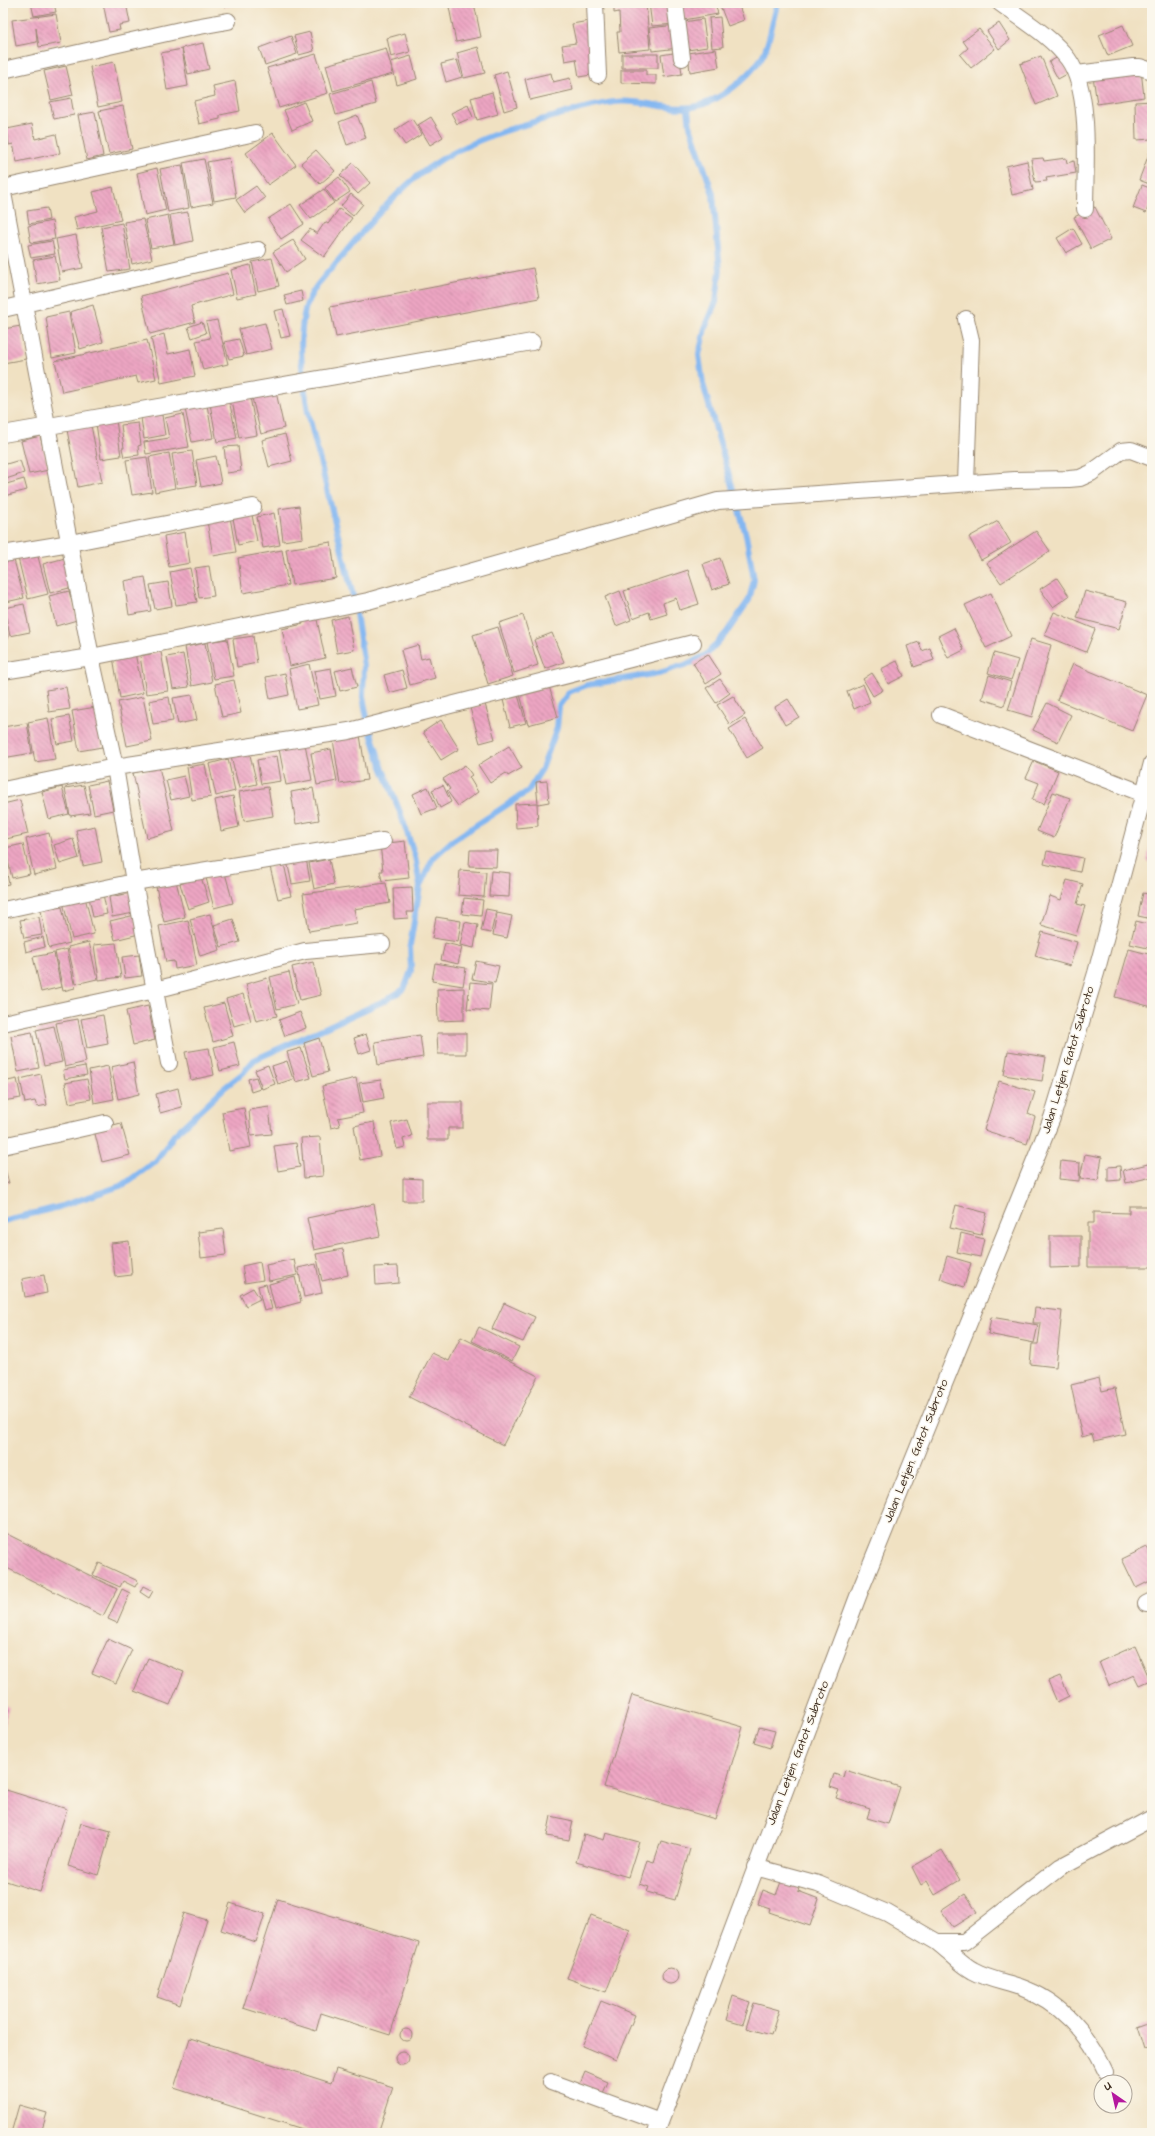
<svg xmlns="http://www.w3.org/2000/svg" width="1155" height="2136" font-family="'Architects Daughter',sans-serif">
<defs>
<pattern id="building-back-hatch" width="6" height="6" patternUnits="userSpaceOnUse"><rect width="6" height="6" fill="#eda6c3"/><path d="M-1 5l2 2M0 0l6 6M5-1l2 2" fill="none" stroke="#c1879e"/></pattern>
</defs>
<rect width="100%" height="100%" fill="#fbf7ec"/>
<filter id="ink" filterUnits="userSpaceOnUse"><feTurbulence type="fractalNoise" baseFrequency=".025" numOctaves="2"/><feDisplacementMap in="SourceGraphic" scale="8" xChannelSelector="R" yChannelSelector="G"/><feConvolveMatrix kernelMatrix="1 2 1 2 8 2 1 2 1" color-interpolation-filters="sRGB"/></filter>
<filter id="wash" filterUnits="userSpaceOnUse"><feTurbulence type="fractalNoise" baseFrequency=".012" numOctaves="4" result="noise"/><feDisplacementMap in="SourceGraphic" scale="16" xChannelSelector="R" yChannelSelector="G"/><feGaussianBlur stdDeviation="0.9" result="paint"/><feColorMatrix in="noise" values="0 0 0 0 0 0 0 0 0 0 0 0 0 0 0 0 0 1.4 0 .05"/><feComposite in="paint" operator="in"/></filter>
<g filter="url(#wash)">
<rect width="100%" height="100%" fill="#f0e1c2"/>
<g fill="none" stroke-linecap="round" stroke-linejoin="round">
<path stroke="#84b7f1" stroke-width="6" d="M420 886 433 858 452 841 528 791 542 769 557 728 559 706 569 692 587 685 659 673 691 663 707 654 727 632 749 600 754 580 746 535 703 384 699 355 705 328 716 302 720 270 713 194 690 126 688 109
M3 1221 59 1207 123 1185 156 1161 174 1135 224 1088 243 1073 254 1060 386 1000 404 989 411 971 410 945 420 886 415 856 400 812 381 764 368 724 363 696 364 666 354 600 308 412C303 379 297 343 305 310 310 288 330 271 343 255 365 228 388 201 414 179 453 146 503 130 552 117 572 111 593 105 614 102 648 98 676 117 709 102 729 93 754 73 764 53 770 40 772 23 776 9L779 3"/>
</g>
<g id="blocks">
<path fill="url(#building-back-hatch)" d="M31 3H54L56 12 34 16Z
M103 3H126L130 23 119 25 120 30 109 32Z
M223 3H240V4L224 7Z
M474 3 481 37 456 42 449 7Z
M614 3H646L650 49 619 52 617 32H620L619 12 614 13Z
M649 3H673L675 24 652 26Z
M681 3H715L718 14 684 20Z
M719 3H738L744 20 728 26Z
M56 14 61 43 39 47 36 28 37 42 16 46 12 20Z
M720 17 723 47 712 48 709 18Z
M703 19 707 47 688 50 684 22Z
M589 21 597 74 579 77 576 59 565 61 562 45 576 43 572 24Z
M999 23 1010 40 999 49 987 31Z
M677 25 679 48 652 51 649 28Z
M1123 25 1132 46 1108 56 1099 35Z
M979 29 995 49 971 68 960 55 968 48 963 41Z
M310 32 314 51 299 55 294 36Z
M405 33 410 52 391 57 387 38Z
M291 36 297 54 265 65 259 48Z
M203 43 209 69 188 74 182 48Z
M478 47 485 73 464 78 457 53Z
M386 48 393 74 333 91 326 65Z
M182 49 188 86 167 90 161 53Z
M716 49 719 67 690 72 688 53Z
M679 52 682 74 664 77 661 55Z
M316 54 328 93 279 108 267 68Z
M622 54H658V68H622Z
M411 56 417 79 397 85 391 62Z
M1041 56 1057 96 1036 105 1020 64Z
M1060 56 1069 73 1058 79 1049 62Z
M457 60 462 77 446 82 441 64Z
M114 62 122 102 98 107 90 67Z
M66 66 73 95 51 100 44 71Z
M621 70H646V75H656V84L621 83Z
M1141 70 1144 97 1097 104 1093 76Z
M507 71 517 107 504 111 494 75Z
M551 73 553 82 570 78 573 90 530 100 525 79Z
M235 81 240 111 220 115V119L199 124 194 101 215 96 213 86Z
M371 82 376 104 336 115 330 94Z
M492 92 498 114 477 120 471 98Z
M71 98 74 115 54 119 50 102Z
M1152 101V139L1136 140 1135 102Z
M304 102 312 121 292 130 284 110Z
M468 105 473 117 457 124 451 113Z
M123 106 132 149 109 154 99 111Z
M95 112 103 156 87 160 78 115Z
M357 115 366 138 347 145 339 122Z
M431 117 443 137 430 145 418 125Z
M412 119 422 134 405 145 395 130Z
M32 124 35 139 56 134 60 153 17 162 13 144 9 145 7 129Z
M273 133 296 165 268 185 246 153Z
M1152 146V185L1139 180Z
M316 150 335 171 320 184 301 163Z
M229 158 236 197 214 201 207 162Z
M1043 158 1044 161 1066 158 1067 163 1074 161 1076 173 1046 178 1047 181 1035 182 1031 159Z
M204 159 213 203 191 207 183 163Z
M1027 161 1033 190 1012 195 1006 166Z
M353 163 370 183 358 194 340 175Z
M182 165 189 208 168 212 160 169Z
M157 168 166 210 145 215 137 173Z
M339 177 350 192 335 202 325 188Z
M1142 185 1152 189V197L1146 213 1133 208Z
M256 186 265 198 245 213 236 200Z
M113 187 121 220 77 230 74 217 98 211 93 192Z
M324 189 334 203 311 219 300 205Z
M351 194 363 204 353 216 341 206Z
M291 204 304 224 281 239 268 219Z
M1095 207 1111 239 1091 249 1074 217Z
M47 208 49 220 29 224 27 211Z
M339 209 352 218 324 257 301 240 310 229 317 234 325 222 328 224Z
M188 212 193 241 175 245 170 215Z
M168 215 174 244 151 248 145 220Z
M143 219 152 259 132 264 124 222Z
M52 221 55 239 31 243 28 226Z
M122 223 130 269 109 272 101 227Z
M1073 228 1082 244 1066 253 1057 238Z
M76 235 83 268 62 272 56 239Z
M293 240 305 259 286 272 273 252Z
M52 241 55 254 31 258 28 245Z
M55 256 60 280 37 284 33 260Z
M272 258 279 286 258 291 252 262Z
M250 265 256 294 237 298 231 270Z
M533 268 539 298 336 337 330 307Z
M228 273 233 294 191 306 195 322 150 334 141 296Z
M301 291 303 301 287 305 284 295Z
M93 305 103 342 80 349 70 312Z
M283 309 290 336 281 338 274 311Z
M69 312 76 353 52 358 46 317Z
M217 320 228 364 203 370 196 341 210 338 206 322Z
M202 322 206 333 192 338 188 327Z
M265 323 272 349 246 355 239 329Z
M21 326 26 359 3 363V329Z
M164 334 168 354 190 349 195 376 161 383 151 338Z
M239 339 244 356 229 359 224 342Z
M147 340 156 379 138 383 136 376 62 392 55 361Z
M276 392 284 428 261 434 252 398Z
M250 397 257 435 239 438 232 400Z
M229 400 237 438 217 442 210 404Z
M207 405 213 438 192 442 185 409Z
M183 414 189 447 146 454 144 442 169 438 165 418Z
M162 415 165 435 144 439 141 418Z
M116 420 121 456 101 459 96 423Z
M138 423 141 445 138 446 139 455 124 457 122 448H124L121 425Z
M91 425 102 482 78 487 67 430Z
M285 434 292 461 269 467 262 440Z
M40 436 49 470 29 474 21 441Z
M238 446 241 471 227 473 224 447Z
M192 451 197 485 177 488 172 454Z
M169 453 175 488 155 492 149 457Z
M216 456 221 483 201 487 196 460Z
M147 457 152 492 132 495 126 460Z
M20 460 24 473 3 480V465Z
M24 479 27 490 4 496 3 485Z
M299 506 303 538 283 541 279 509Z
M274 513 280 545 263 548 257 517Z
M252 515 257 541 238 545 233 518Z
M230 517 236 552 213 556 207 521Z
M998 521 1011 543 981 560 969 537Z
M1036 531 1050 551 1001 583 987 563Z
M185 532 190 563 169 567 164 536Z
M331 542 336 578 292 585 286 549Z
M282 550 288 585 243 593 238 558Z
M37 553 48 594 28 599 18 558Z
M65 558 73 587 50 593 43 564Z
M720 558 729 584 712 590 703 564Z
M14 560 24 598 6 602 3 590V563Z
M209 566 214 596 199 598 195 568Z
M190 568 197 602 176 605 170 572Z
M688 570 699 604 680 610 676 598 663 603 667 614 651 619 649 612 633 618 624 591Z
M145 577 151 611 129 615 124 581Z
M1057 578 1069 596 1053 607 1040 589Z
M168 582 172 606 155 609 150 585Z
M69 591 77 620 56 626 49 596Z
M620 591 631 620 616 626 605 597Z
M1085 591 1127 602 1119 629 1077 618Z
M991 593 1011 636 986 648 965 605Z
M24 604 30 632 10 636 4 608Z
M1054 612 1095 629 1086 652 1044 635Z
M316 615 325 658 290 666 282 629 303 624 301 617Z
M523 615 538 665 514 673 499 623Z
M3 616 8 638 3 639Z
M348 616 354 650 337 653 331 620Z
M498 627 513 676 488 684 473 635Z
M954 628 964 650 948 658 938 636Z
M552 633 564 662 545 669 534 640Z
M253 636 257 663 237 667 233 639Z
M227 639 234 676 214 679 207 642Z
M1031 639 1051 645 1032 717 1008 710Z
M919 642 922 651 930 648 934 660 914 667 907 646Z
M205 643 212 682 192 686 185 647Z
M418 645 421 659 429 657 435 678 410 685 401 650Z
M161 652 168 691 146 694 140 656Z
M135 653 143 693 120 698 113 657Z
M994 653 1018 660 1011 680 988 673Z
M183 654 189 687 173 689 167 657Z
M708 654 721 674 706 684 693 663Z
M897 661 904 676 888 684 881 669Z
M309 664 318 705 297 709 289 669Z
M1073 664 1147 695 1132 731 1057 700Z
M352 667 357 687 340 691 335 671Z
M331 668 336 696 320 699 314 671Z
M402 670 407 688 389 693 384 675Z
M285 673 289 695 270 699 266 677Z
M872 673 883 690 873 696 863 679Z
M989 675 1011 682 1004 706 982 699Z
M720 679 730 693 716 703 706 688Z
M234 680 241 713 222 717 215 684Z
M863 684 870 702 854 709 847 691Z
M549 686 558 717 528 725 520 694Z
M66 687 70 709 49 712 46 690Z
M192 695 197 720 178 724 173 698Z
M518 695 526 723 510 727 503 700Z
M733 696 745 715 730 725 717 705Z
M143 697 152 741 127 746 118 702Z
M169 697 173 721 153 724 149 701Z
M788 699 799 717 785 725 775 707Z
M1047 703 1071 715 1058 742 1033 730Z
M485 704 495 739 480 743 470 708Z
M96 707 102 747 79 751 72 711Z
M69 716 74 741 57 744 52 719Z
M48 718 55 759 35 762 28 722Z
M745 719 763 748 747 758 729 729Z
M441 720 459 749 441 760 423 732Z
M27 723 32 753 3 758V727Z
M360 735 367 780 340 784 333 740Z
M305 744 312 780 286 785 279 749Z
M509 746 522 768 508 776 506 773 490 783 478 765Z
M331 749 337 781 317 785 311 753Z
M249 751 257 784 239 788 231 756Z
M277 756 281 781 261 784 257 760Z
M228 759 235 791 216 796 209 764Z
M1034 761 1058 771 1044 804 1032 800 1039 783 1026 778Z
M205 764 211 797 192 800 187 767Z
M465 765 472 775 469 777 478 792 458 806 447 791 450 789 443 779Z
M159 767 174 831 147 838 133 773Z
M184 776 189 796 171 800 166 780Z
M107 781 113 810 94 814 88 785Z
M547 781 549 802 538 804 536 782Z
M84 785 90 813 70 816 65 788Z
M443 785 451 802 440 808 432 790Z
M62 787 69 814 49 819 42 792Z
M268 787 273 816 244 821 239 792Z
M428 787 437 808 421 814 413 794Z
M313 788 319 820 296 824 291 792Z
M1053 792 1070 798 1054 838 1037 831Z
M233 796 239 827 221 831 215 800Z
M20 800 28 834 6 839 3 826V804Z
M537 803 538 826 516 828 515 804Z
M95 826 102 862 83 866 76 830Z
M49 833 57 869 34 875 26 839Z
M73 839 79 858 60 864 54 845Z
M405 841 409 878 382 881 380 871H383L380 844Z
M23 844 30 874 12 878 5 848Z
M1150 845 1152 846V863L1147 861Z
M470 850H497L496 867 469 866Z
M1047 851 1083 858 1080 872 1044 864Z
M3 854 9 884 3 885Z
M306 858 310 881 292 884 287 861Z
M329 859 334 884 314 889 309 863Z
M284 864 291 896 278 899 270 867Z
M460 870 486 872 484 897 458 895Z
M491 871 510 873 509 897 489 896Z
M225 873 233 903 214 908 206 878Z
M201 877 209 902 188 909 180 884Z
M1067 880 1083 884 1077 904 1085 906 1076 935 1041 925 1050 896 1061 900Z
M176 881 185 917 164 922 156 887Z
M386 883 390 903 354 909 357 923 309 931 303 894Z
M412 887 413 912H407L408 918 394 919 393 888Z
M131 893 134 913 112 917 109 897Z
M1143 893 1152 895V919L1138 916Z
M103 894 107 914 93 917 89 897Z
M85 897 94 934 72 939 63 902Z
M464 898 483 900 481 916 462 914Z
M62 907 70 943 49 948 41 911Z
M486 909 496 911 491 933 481 931Z
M497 913 512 916 507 938 493 935Z
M210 914 220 950 200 956 190 919Z
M135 915 139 934 115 940 110 921Z
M39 917 42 935 24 938 20 920Z
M436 917 461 921 458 942 432 938Z
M233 919 240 942 221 947 214 925Z
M188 920 197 965 175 969 174 961 166 962 159 926Z
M1136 921 1152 925V949L1130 944Z
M465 922 478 925 474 948 460 945Z
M1042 932 1077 942 1070 966 1035 956Z
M43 937 45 947 26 952 24 942Z
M89 942 97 979 76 984 68 947Z
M116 943 121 977 99 980 94 945Z
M445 943 462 947 458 964 441 960Z
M67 949 75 988 63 991 55 952Z
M1129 949 1152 955V1007L1115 997Z
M54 953 61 987 41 992 33 957Z
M139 955 142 976 125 978 122 957Z
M476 961 499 966 495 983 472 979Z
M313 962 321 995 300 1000 292 967Z
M435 963 466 968 463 986 432 981Z
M289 972 297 1004 277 1009 270 977Z
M267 978 277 1016 256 1021 246 984Z
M470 982 492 984 489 1011 467 1009Z
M464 988V1020L438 1021 437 989Z
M243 994 251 1021 234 1026 226 999Z
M224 1003 233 1036 213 1042 204 1008Z
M148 1006 155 1040 133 1045 126 1011Z
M300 1012 306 1028 285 1036 279 1020Z
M103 1015 108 1044 87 1048 81 1019Z
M78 1019 86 1062 65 1067 56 1023Z
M54 1026 62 1062 44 1066 36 1030Z
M32 1032 39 1068 18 1072 11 1036Z
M437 1033H466V1054H438Z
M366 1034 371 1050 359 1054 354 1038Z
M420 1035 423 1057 378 1065 375 1042Z
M319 1038 328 1072 313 1076 304 1043Z
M234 1042 240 1066 220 1071 214 1047Z
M209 1048 214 1075 191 1080 185 1052Z
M301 1048 311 1078 296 1082 287 1052Z
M1008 1051 1046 1057 1042 1081 1004 1075Z
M287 1061 293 1079 278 1084 272 1066Z
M133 1062 139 1094 118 1099 111 1067Z
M268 1065 275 1084 262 1089 255 1070Z
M85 1066 87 1075 65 1079 63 1070Z
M108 1066 114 1099 94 1103 89 1070Z
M41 1074 47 1105 37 1107 35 1101 25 1103 20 1079Z
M256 1077 260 1089 251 1092 248 1079Z
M356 1078 363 1113 338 1118 340 1126 331 1128 322 1086Z
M17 1079 21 1098 3 1101V1082Z
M87 1079 91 1099 69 1103 65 1083Z
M381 1080 384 1098 363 1102 359 1083Z
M999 1081 1035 1092 1028 1114 1035 1117 1027 1144 984 1130Z
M178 1088 182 1107 160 1113 156 1094Z
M427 1102H463V1128H448V1140H427Z
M269 1107 272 1134 251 1136 249 1110Z
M244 1108 251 1147 229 1151 222 1112Z
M407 1119 412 1136 403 1139 405 1147 397 1149 391 1123Z
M374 1122 380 1156 360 1160 354 1126Z
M121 1123 130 1155 102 1162 94 1130Z
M320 1137 323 1176 304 1178 301 1138Z
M296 1143 300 1167 278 1171 274 1146Z
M1085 1154 1102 1157 1098 1181 1080 1178Z
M1061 1161 1080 1163 1079 1181 1059 1179Z
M3 1162 9 1183 3 1184Z
M1152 1163V1177L1126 1183 1123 1170Z
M1120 1166 1121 1180 1108 1181V1167Z
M403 1178 422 1179V1201H403Z
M374 1204 380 1236 314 1250 307 1218Z
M956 1205 987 1213 981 1235 950 1228Z
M1129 1206H1152V1267H1088V1223H1094V1212L1129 1213Z
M223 1229 226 1255 201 1258 198 1232Z
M961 1233 984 1239 980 1257 957 1252Z
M1050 1236H1081V1267L1050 1268Z
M129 1241 132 1275 115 1277 111 1243Z
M343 1249 348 1275 322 1281 316 1254Z
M947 1256 971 1263 964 1287 940 1279Z
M294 1259 297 1275 269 1281 266 1265Z
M260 1262 263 1280 245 1283 242 1266Z
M316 1264 322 1293 304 1297 298 1268Z
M398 1266 399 1283 376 1285 375 1267Z
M44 1275 47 1293 25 1297 22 1279Z
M295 1277 301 1302 275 1309 269 1284Z
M266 1284 272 1309 264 1311 258 1286Z
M253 1288 260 1299 246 1306 240 1295Z
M504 1303 535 1317 523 1342 492 1329Z
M1035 1308 1062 1311 1056 1367 1030 1364 1032 1344H1038L1041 1323H1033Z
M991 1317 1038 1325 1034 1343 988 1334Z
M479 1327 519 1347 512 1361 472 1341Z
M461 1337 538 1376 503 1445 409 1397 432 1353 449 1361Z
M1099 1378 1102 1391 1115 1388 1125 1434 1094 1441 1092 1434 1082 1437 1071 1385Z
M3 1532 117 1589 103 1616 3 1566Z
M1147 1547 1152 1557V1580L1136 1588 1122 1559Z
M99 1563 138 1581 135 1587 123 1581 120 1587 93 1575Z
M143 1586 153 1591 149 1598 140 1592Z
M122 1589 130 1593 117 1623 108 1619Z
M108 1639 132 1650 116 1683 92 1673Z
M1135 1646 1150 1680 1139 1685 1134 1675 1109 1686 1099 1662Z
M148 1658 184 1672 170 1705 134 1691Z
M1060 1676 1069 1696 1057 1702 1048 1681Z
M632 1695 743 1727 715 1819 604 1787Z
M3 1705 9 1707 3 1727Z
M759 1727 775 1731 770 1748 754 1743Z
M845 1770 900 1787 888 1824 867 1818 870 1809 836 1798 839 1790 830 1787 834 1774 843 1777Z
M3 1789 67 1809 40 1892 3 1880Z
M551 1816 573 1821 569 1840 547 1836Z
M81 1823 111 1831 98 1875 68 1866Z
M606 1833 639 1842 628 1877 576 1862 584 1834 604 1840Z
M661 1841 690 1849 675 1900 647 1892 649 1887 640 1884 647 1860 654 1862Z
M942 1850 960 1880 935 1895 927 1881 921 1885 912 1867Z
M782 1879 800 1885 798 1891 819 1899 810 1926 769 1912 770 1908 758 1904 763 1890 776 1895Z
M965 1894 977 1912 953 1927 941 1910Z
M278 1899 419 1943 390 2035 321 2013 316 2031 243 2008Z
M230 1903 265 1914 256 1942 221 1930Z
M184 1913 207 1920 180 2005 157 1997Z
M591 1915 630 1930 606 1992 567 1978Z
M662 1976a8 8 0 1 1 16 0a8 8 0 1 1-16 0Z
M733 1996 750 2002 743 2024 726 2019Z
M601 2001 635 2015 616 2060 582 2046Z
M754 2003 779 2010 771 2035 746 2028Z
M1152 2022V2047L1145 2049 1138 2027Z
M400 2035a6 6 0 1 1 12 0a6 6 0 1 1-12 0Z
M190 2038 331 2083 336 2069 393 2087 378 2133H315L174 2088Z
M395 2058a7 7 0 1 1 14 0a7 7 0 1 1-14 0Z
M585 2072 608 2082 603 2093 580 2084Z
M19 2105 47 2113 41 2133H11Z"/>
</g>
</g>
<g filter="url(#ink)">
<use href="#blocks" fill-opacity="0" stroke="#968670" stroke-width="1"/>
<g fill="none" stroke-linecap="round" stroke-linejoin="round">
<g stroke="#968670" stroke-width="18">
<path id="minor" d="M595 3 598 75
M675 3 682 58
M1000 3C1023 20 1051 36 1068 59 1092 92 1085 168 1085 209
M3 70 189 28 228 21
M1077 74 1133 67H1140L1152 71
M3 188 255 133
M3 193 91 657 115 767 134 882 169 1063
M3 309 258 250
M966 319 971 340 966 483
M3 434 532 342
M3 554 70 543 253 507
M3 671 91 657 368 601 718 501 1015 480 1069 479 1080 478 1091 473 1121 451 1131 450 1152 458
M941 715 1144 794
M3 790 115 767 349 731 693 643
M3 910 134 882 383 841
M3 1023 155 990 305 951 382 944
M3 1146 105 1123
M1146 1604 1152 1601
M755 1867 818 1884 887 1913 937 1942H964L1060 1867 1152 1818
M937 1942C949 1951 960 1964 973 1971 987 1979 1005 1982 1020 1987 1060 2001 1088 2033 1105 2071
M551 2082 660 2122
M656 2133 860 1591 1052 1118 1096 973 1152 763"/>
</g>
<use href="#minor" stroke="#fff" stroke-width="16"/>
</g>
</g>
<g text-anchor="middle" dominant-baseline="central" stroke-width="3" stroke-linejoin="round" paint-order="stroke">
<g font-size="12" fill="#3b2a1e" stroke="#fbf7ec">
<text transform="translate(1068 1060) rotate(-73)">Jalan Letjen. Gatot Subroto</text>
<text transform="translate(916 1451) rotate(-68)">Jalan Letjen. Gatot Subroto</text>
<text transform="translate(798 1753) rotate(-69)">Jalan Letjen. Gatot Subroto</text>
</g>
</g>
<rect width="1155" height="2136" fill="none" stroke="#fbf7ec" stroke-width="16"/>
<g transform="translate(1113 2094) rotate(326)"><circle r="19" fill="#fbf7ec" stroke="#aea59a"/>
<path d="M0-3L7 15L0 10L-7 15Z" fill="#b5179e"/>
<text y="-6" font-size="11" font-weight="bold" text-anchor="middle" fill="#3b2a1e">U</text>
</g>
</svg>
